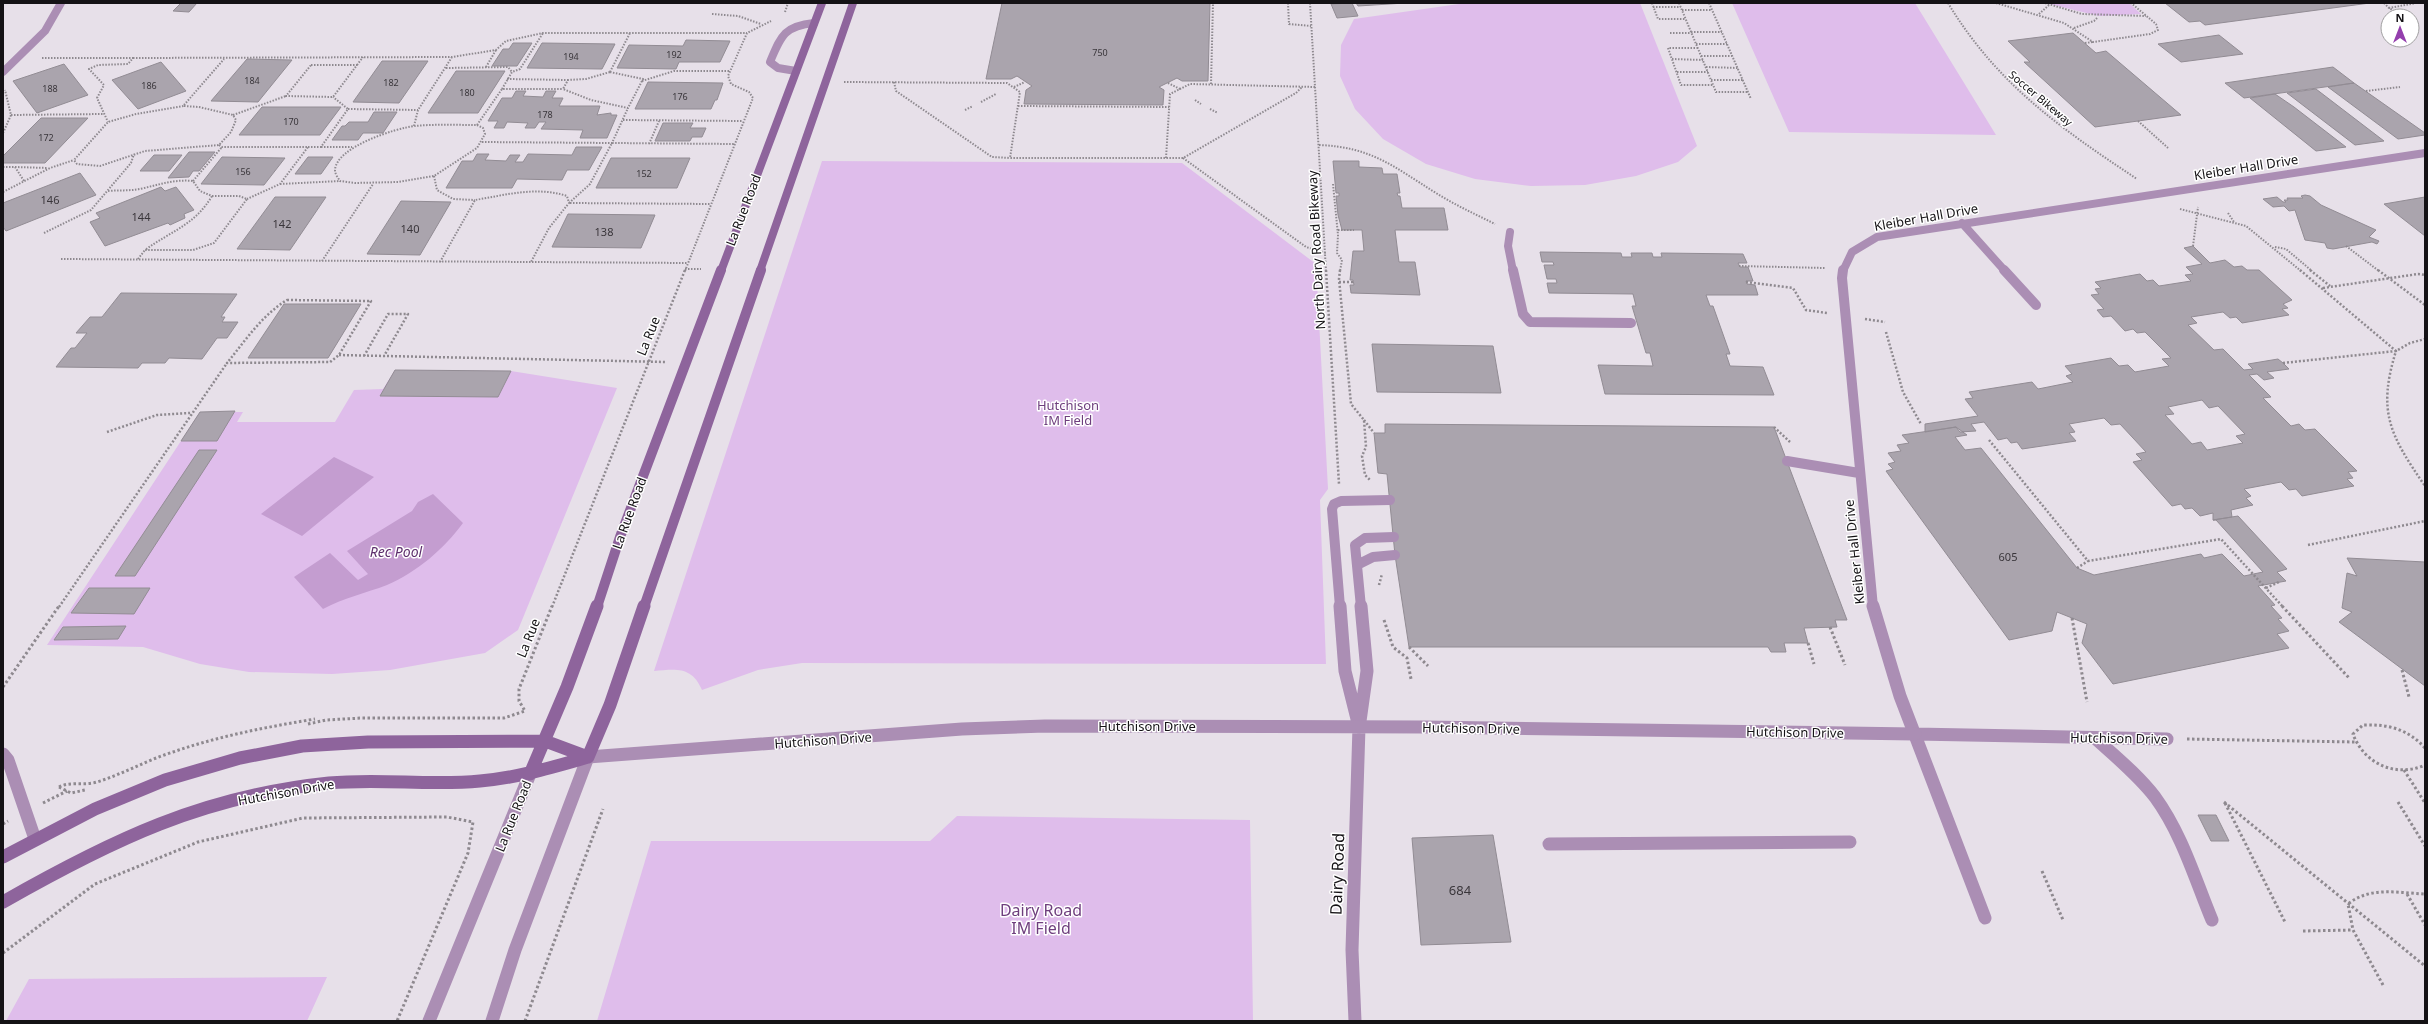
<svg xmlns="http://www.w3.org/2000/svg" width="2428" height="1024" font-family="'Noto Sans',sans-serif">
<rect width="100%" height="100%" fill="#e7e0e9"/>
<path fill="#dfbdeb" d="M1466 3H1640L1697 146 1678 162 1636 176 1585 185 1531 186 1475 179 1426 164 1383 139 1355 109 1340 76 1341 45 1354 19Z
M1732 3H1915L1996 135 1789 132Z
M2045 3H2129L2141 14 2099 16Z
M822 161 1182 163 1316 264 1328 489 1320 500 1326 664 802 663 758 670 702 690C692 666 676 669 654 671Z
M395 370 511 371 617 388 518 630 485 653 390 670 332 674 249 672 200 664 143 647 47 645 200 412H243L237 422H335L354 390 383 389Z
M957 816 1250 820 1253 1021H597L651 841H930Z
M327 977 307 1021H6L29 979Z"/>
<path fill="#c49dd0" d="M334 457 374 477 302 536 261 514Z
M433 494 463 523C444 549 417 572 387 585 366 593 343 598 323 609L294 577 330 553 358 580 368 574 347 551 412 511 418 502Z"/>
<path fill="#aaa4ad" stroke="#928c94" fill-rule="evenodd" d="M181 3H197L189 12 173 11Z
M1002 3H1210L1208 81H1182L1177 78 1159 87 1164 90 1163 105 1024 104 1026 90 1032 86 1017 76 1011 79H986Z
M1352 3 1358 16 1337 18 1331 4Z
M1356 3H1405L1358 6Z
M2165 3H2370L2205 25 2200 21 2189 22Z
M2073 33 2096 53 2106 51 2181 115 2095 127 2024 62H2030L2008 41Z
M2219 35 2243 54 2181 62 2158 44Z
M686 40 730 41 720 62H679L676 69 617 68 629 45 683 46Z
M513 43H532L517 66H492L503 49H509Z
M542 43 615 44 602 69 527 68Z
M247 59 292 60 258 102 211 101Z
M382 61H428L399 103 353 102Z
M161 62 186 91 138 109 112 80Z
M64 64 88 95 37 113 13 81Z
M2333 67 2354 83 2244 98 2225 83Z
M456 71H505L478 113H428Z
M648 82 723 83 717 100H715L711 109H635Z
M2354 83 2425 133V135L2398 139 2328 87Z
M2316 89 2384 141 2355 145 2287 93Z
M516 91H526L523 96 543 97 546 91H556L552 98H563L559 106H600L597 115 611 113V115H617L607 138H580L583 130 541 129 546 122H539L535 128H525L528 123 507 122 504 128H494L498 121H488L502 98H512Z
M2275 94 2294 107 2346 147 2316 151 2250 98Z
M262 107H341L320 135H239Z
M374 112H397L383 133H363L358 140H332L342 126H345L349 122H368Z
M41 118H88L45 163H3V156Z
M663 123H693L690 128H706L702 137H692L690 141H655Z
M576 147H602L589 170H567L562 180 517 179 512 188H446L462 161H473L477 154H489L485 160 506 161 510 155H520L515 162H523L528 154 572 155Z
M189 152H215L199 171H193L189 177 168 178Z
M154 155H182L169 171H140Z
M222 157 285 158 264 185 201 184Z
M308 157H333L321 174H295Z
M611 158H690L677 188H596Z
M1333 161H1359V167L1382 168 1383 174H1397L1400 193H1397L1398 196H1400L1402 208H1444L1448 230H1395L1399 262H1415L1420 295 1351 293 1350 285H1354L1353 280H1350L1353 251H1364L1362 230H1342L1338 215 1336 196H1339V193H1336Z
M80 173 96 195 6 231 3 227V203Z
M161 187 165 191 176 187 194 210 184 214 185 218 170 225 168 223 105 246 90 222 100 218 96 213Z
M2305 195 2310 196 2321 205 2376 230 2369 237 2379 241 2377 244 2372 242 2333 249 2327 248 2325 243 2305 240 2295 210 2289 211 2284 206 2273 207 2263 199 2277 197 2283 202H2286L2284 200H2288L2287 198H2303L2301 196Z
M275 197H326L290 250 237 249Z
M2425 197V236L2384 204Z
M401 201 451 202 420 255 367 254Z
M568 214 655 215 641 248 552 247Z
M2193 246 2210 263 2225 260 2234 267 2242 266 2247 270H2259L2292 300 2283 304 2288 308 2282 309 2289 315 2242 323 2236 317 2230 318 2223 312 2191 317 2197 323 2188 325 2214 350 2223 349 2244 370 2253 369 2248 364 2278 359 2283 363 2289 369 2267 372 2274 378 2264 380 2257 374 2249 375 2271 397 2263 398 2291 426 2299 424 2305 430 2315 429 2357 471 2348 472 2353 478 2347 479 2354 486 2302 496 2296 489 2289 490 2281 482 2244 489 2251 496 2246 498 2253 505 2231 510 2232 517 2213 520V513L2200 516 2192 508 2185 509 2181 504 2172 506 2133 462 2142 460 2136 454 2146 452 2120 424 2111 425 2104 418 2069 424 2075 432 2069 433 2076 441 2022 449 2017 442 2011 443 2007 438 1998 440 1984 422 1971 424 1976 431 1960 432 1956 427 1925 432V424L1978 416 1965 399 1973 398 1969 392 2032 382 2038 389 2073 382 2066 376 2072 374 2065 366 2111 358 2119 366 2128 365 2135 372 2169 366 2162 359 2171 358 2145 332 2137 333 2133 329 2125 331 2111 316 2103 317 2097 310 2104 309 2091 295 2099 294 2095 289 2101 288 2095 282 2140 274 2147 281 2153 280 2159 286 2191 281 2185 275 2193 274 2186 267 2202 264 2184 248ZM2202 400 2209 408 2218 406 2245 434 2236 436 2243 443 2207 450 2201 442 2192 444 2165 415 2174 414 2168 407Z
M1540 252 1621 253 1622 257H1632L1631 253H1652L1653 257H1662L1661 253 1743 254 1747 263H1738L1740 267H1748L1753 281H1746L1747 284 1755 285 1758 295H1706L1710 306H1713L1730 354H1726L1730 366 1763 367 1774 395 1605 394 1598 365 1653 366 1650 353H1646L1632 306H1636L1633 294 1549 293 1547 283H1557L1556 279H1547L1544 265H1554L1553 262H1542Z
M121 293 237 294 221 317H225L222 322H238L227 338H217L202 359 169 358 165 363H142L138 368 56 367 71 348H75L87 333H76L90 317H102Z
M284 304H361L328 358H248Z
M1372 344 1493 346 1501 393 1377 392Z
M395 370 511 371 498 397 380 396Z
M235 411 217 441H181L200 412Z
M1385 424 1774 427 1847 620H1835L1837 627 1804 628 1808 643H1784L1786 652H1771L1768 647H1409L1395 555 1387 474 1378 473 1374 433H1385Z
M1956 427 1967 435 1955 437 1965 450 1981 448 2077 568 2094 575 2201 554 2204 558 2222 554 2244 576 2263 572 2216 520H2213L2238 516 2287 569 2277 572 2286 581 2258 586 2275 605 2271 606 2282 618 2278 619 2289 631 2277 634 2289 648 2113 684 2082 643 2087 624 2057 612 2052 631 2009 640 1886 471 1893 469 1888 464 1895 462 1888 453 1901 451 1897 445 1909 443 1902 435Z
M199 450H217L135 576H115Z
M2347 558 2425 562V686L2339 622 2352 612 2342 608 2347 573 2357 576Z
M89 588H150L134 614 71 613Z
M126 626 118 639 54 640 63 627Z
M2198 815H2216L2229 841H2211Z
M1493 835 1511 942 1421 945 1412 838Z"/>
<g fill="none" stroke-linecap="round" stroke-linejoin="round">
<path stroke="#8e898f" stroke-width="2" stroke-dasharray="1.5 1.5" stroke-linecap="butt" d="M1288 3 1289 24 1311 26
M1310 3 1326 271
M1457 3H1461
M1652 3 1658 19H1686
M1679 3 1716 92H1748
M1709 3 1751 99
M1948 3C1997 84 2060 128 2137 179
M1996 3 2064 23 2093 42 2150 34 2158 30 2156 24 2131 3
M2045 3 2082 14 2146 16
M2384 3 2389 8
M1653 7H1681
M1682 10H1712
M785 12 788 3
M712 14 738 16 761 24
M2039 14 2049 5
M2402 16 2389 8 2416 3
M2074 28 2094 21 2098 17
M1691 32H1722
M1670 33H1691
M2085 43 2093 42
M1696 44H1727
M1698 48H1668L1681 85H1713
M1701 56H1732
M42 58H133L128 64 98 65 89 69 104 85 97 98 108 122
M133 58 452 57 496 50 506 41 543 33H747
M1672 59 1703 60
M311 65H357L333 97 286 96Z
M357 65 363 57
M486 67 496 50
M1706 67 1738 68
M446 68 508 67 512 72
M610 72 643 79 628 108 591 100 563 89 568 80 586 79Z
M610 72 630 33
M1677 72H1708
M507 79 568 80
M1711 80H1743
M642 81 674 71H729
M844 82 1007 83 1020 92 1010 158H1183L1296 93 1302 87
M894 82 896 91 992 157 1010 158
M1168 83 1180 89
M1211 84 1213 3
M1014 87 1025 82
M502 89 512 72 520 69 543 33
M2366 91 2400 87
M1195 100 1201 104
M981 102 996 94
M184 105 224 59
M184 106 199 107 233 115 236 120 231 132 219 145 145 151 100 166 77 164 74 160 108 122 136 114Z
M1018 106 1169 107
M348 109 418 110
M1210 109 1218 113
M965 110 973 106
M11 115 103 114
M233 115 286 96
M623 120 743 121
M2138 121 2168 148
M477 125 483 128 485 134 477 148 434 176 398 182 355 183 340 181C338 178 335 174 335 170 336 147 396 128 415 126 435 124 457 125 477 125Z
M477 125 502 89H563
M414 126 418 110 452 57
M3 133 11 115 5 90
M482 142 612 143 628 108
M649 144 659 121
M219 145 222 147H308L280 184 247 199
M1319 145C1372 147 1394 167 1436 193 1455 205 1475 214 1495 224
M308 147H321L348 109 333 97
M321 147H352
M1166 158 1170 94 1190 84 1315 87
M1183 158 1306 247 1326 253
M3 167H15L24 181
M15 167 48 168
M434 176 437 190 453 199 475 200
M193 181 222 147
M280 184 340 181
M1333 184 1338 235 1337 253 1342 260 1340 271
M108 191C119 190 129 191 140 189 158 185 174 179 193 181L200 191 212 196
M3 192 50 168 74 160
M212 196H239L247 199 214 243 193 250H145C171 231 195 225 212 196Z
M569 203 590 184 612 143 734 144
M570 203 711 204
M2180 209 2246 226 2301 271
M2228 213 2234 222
M1338 230H1354
M44 233 91 210 131 163 134 154
M2193 246 2198 207
M2346 246 2379 271
M2275 247 2286 249 2312 271
M61 259 687 263
M138 259 145 250
M322 261 373 184
M440 262 475 200C506 195 536 186 567 196L569 203 549 228 531 262
M1739 266 1825 268
M685 269H701
M685 271 753 98 749 92 731 84 728 76 747 33 771 21"/>
<path stroke="#8e898f" stroke-width="2.5" stroke-dasharray="2 2" stroke-linecap="butt" d="M1326 270 1339 484
M1340 270 1339 279 1351 404 1364 420 1366 447 1362 456 1365 475 1371 481
M2300 270 2396 351C2377 412 2390 435 2425 486
M2310 270 2330 286
M2378 270 2425 305
M1339 282H1353
M1746 282 1793 288 1806 310 1827 313
M2323 288 2418 274 2425 275
M287 300 371 301 339 355 330 362 227 363C245 341 262 315 287 300Z
M1865 319 1885 322
M1886 332 1903 392 1921 424
M339 355 666 362
M364 356 388 314H408L384 356
M2283 363 2396 351 2410 343 2425 339
M1364 420 1374 433
M1774 427 1790 442
M107 432 157 415 190 413
M1989 440 2088 561 2221 539 2283 607
M2308 545 2425 521
M2077 568 2088 561
M1379 585 1382 574
M2266 588 2279 582
M59 607 227 363
M552 607 685 270"/>
<path stroke="#8e898f" stroke-width="3" stroke-dasharray="2.5 2.5" stroke-linecap="butt" d="M2282 606 2350 679
M2072 618 2087 702
M1384 620 1393 647 1407 658 1411 679
M1830 627 1845 665
M1808 643 1814 664
M1409 647 1428 666
M2402 670 2409 697
M3 687 59 606
M308 724 326 720 362 718H504L525 711 519 701V689L552 606
M2187 739 2355 742
M2425 748C2408 729 2388 724 2363 725L2353 734C2364 764 2396 778 2425 765
M2404 770 2425 803
M59 787 71 793 85 790
M59 787C70 781 84 786 97 782 123 774 147 760 173 752 219 736 267 727 315 719
M2224 802 2425 966
M2398 802 2425 846
M43 803 67 791
M2225 803 2285 922
M3 824 8 821
M2042 871 2063 920
M2407 894 2425 925
M2303 931 2353 930
M3 953 95 884 198 842 303 818 447 817 473 822 468 853 397 1021
M2383 985 2353 930 2348 904C2370 886 2399 893 2425 894
M525 1021 603 809"/>
<path stroke="#ab8eb4" stroke-width="8" d="M796 71 778 68 770 62C781 36 784 26 814 23
M1962 223 2005 271
M1510 232 1508 246 1513 271
M1843 271 1852 252 1877 237 2425 153"/>
<path stroke="#ab8eb4" stroke-width="10" d="M1513 270 1523 314 1530 322 1631 323
M1843 270 1842 278 1873 607
M2004 270 2036 305
M1787 461 1859 473
M1357 565 1373 557 1395 555
M1340 607 1332 509 1334 504 1341 501 1390 500
M1361 607 1355 545 1365 538 1394 537"/>
<path stroke="#ab8eb4" stroke-width="13" d="M1340 606 1345 671 1359 727
M1873 606 1900 696 1985 918
M1360 721 1367 671 1361 606
M1915 734 2167 739
M2096 739C2116 757 2138 775 2155 797 2182 834 2195 879 2212 920
M1549 844 1850 842"/>
<path stroke="#ab8eb4" stroke-width="8" d="M3 72 45 31 61 3"/>
<path stroke="#ab8eb4" stroke-width="13" d="M3 754 8 760 35 839
M588 757 962 729 1045 726 1425 727 1915 734
M1355 1021 1352 950 1359 727"/>
<path stroke="#ab8eb4" stroke-width="13" d="M429 1021 530 774
M492 1021 515 950 588 757"/>
<path stroke="#8e649c" stroke-width="8" d="M721 271 822 3
M760 271 853 3"/>
<path stroke="#8e649c" stroke-width="10" d="M597 607 620 537 721 270
M644 607 761 270"/>
<path stroke="#8e649c" stroke-width="13" d="M588 757 610 705 644 606
M530 774 567 687 597 606
M3 857 95 809 165 780 240 758 302 746 368 742 545 741 588 757
M3 902C112 840 203 796 329 783 380 778 430 786 480 781 517 778 553 767 588 757"/>
</g>
<g text-anchor="middle" dominant-baseline="central" stroke-width="3" stroke-linejoin="round" paint-order="stroke">
<g font-size="9" fill="#3a363b">
<text x="1100" y="52">750</text>
<text x="674" y="54">192</text>
<text x="571" y="56">194</text>
<text x="252" y="80">184</text>
<text x="391" y="82">182</text>
<text x="149" y="85">186</text>
<text x="50" y="88">188</text>
<text x="467" y="92">180</text>
<text x="680" y="96">176</text>
<text x="545" y="114">178</text>
<text x="291" y="121">170</text>
<text x="46" y="137">172</text>
<text x="243" y="171">156</text>
<text x="644" y="173">152</text>
</g>
<g font-size="11" fill="#141215" stroke="#fff">
<text transform="translate(2041 98) rotate(40)">Soccer Bikeway</text>
</g>
<g font-size="11" fill="#3a363b">
<text x="50" y="199">146</text>
<text x="141" y="216">144</text>
<text x="282" y="223">142</text>
<text x="410" y="228">140</text>
<text x="604" y="231">138</text>
<text x="2008" y="556">605</text>
</g>
<g font-size="13" fill="#141215" stroke="#fff">
<text transform="translate(2246 167) rotate(-9)">Kleiber Hall Drive</text>
<text transform="translate(743 210) rotate(-69)">La Rue Road</text>
<text transform="translate(1926 217) rotate(-10)">Kleiber Hall Drive</text>
<text transform="translate(1316 250) rotate(-93)">North Dairy Road Bikeway</text>
<text transform="translate(648 336) rotate(-68)">La Rue</text>
<text transform="translate(629 513) rotate(-70)">La Rue Road</text>
<text transform="translate(1854 552) rotate(-96)">Kleiber Hall Drive</text>
<text transform="translate(528 638) rotate(-68)">La Rue</text>
<text x="1147" y="726">Hutchison Drive</text>
<text transform="translate(1471 728) rotate(1)">Hutchison Drive</text>
<text transform="translate(1795 732) rotate(1)">Hutchison Drive</text>
<text transform="translate(2119 738) rotate(1)">Hutchison Drive</text>
<text transform="translate(823 740) rotate(-4)">Hutchison Drive</text>
<text transform="translate(286 792) rotate(-10)">Hutchison Drive</text>
<text transform="translate(513 816) rotate(-68)">La Rue Road</text>
</g>
<g font-size="13" fill="#6e3e7d" stroke="#fff">
<text x="1068" y="405">Hutchison<tspan x="1068" dy="15">IM Field</tspan></text>
</g>
<g font-size="13" fill="#3a363b">
<text x="1460" y="890">684</text>
</g>
<g font-size="14" font-style="italic" fill="#5d2e6c" stroke="#fff">
<text x="396" y="551">Rec Pool</text>
</g>
<g font-size="16" fill="#141215" stroke="#fff">
<text transform="translate(1337 874) rotate(-88)">Dairy Road</text>
</g>
<g font-size="16" fill="#6e3e7d" stroke="#fff">
<text x="1041" y="910">Dairy Road<tspan x="1041" dy="18">IM Field</tspan></text>
</g>
</g>
<rect width="2428" height="1024" fill="none" stroke="#141215" stroke-width="8"/>
<g transform="translate(2400 28)"><circle r="19" fill="#ffffff" stroke="#a1a0a1"/>
<path d="M0-3L7 15L0 10L-7 15Z" fill="#943fad"/>
<text y="-6" font-size="11" font-weight="bold" text-anchor="middle" fill="#141215">N</text>
</g>
</svg>
